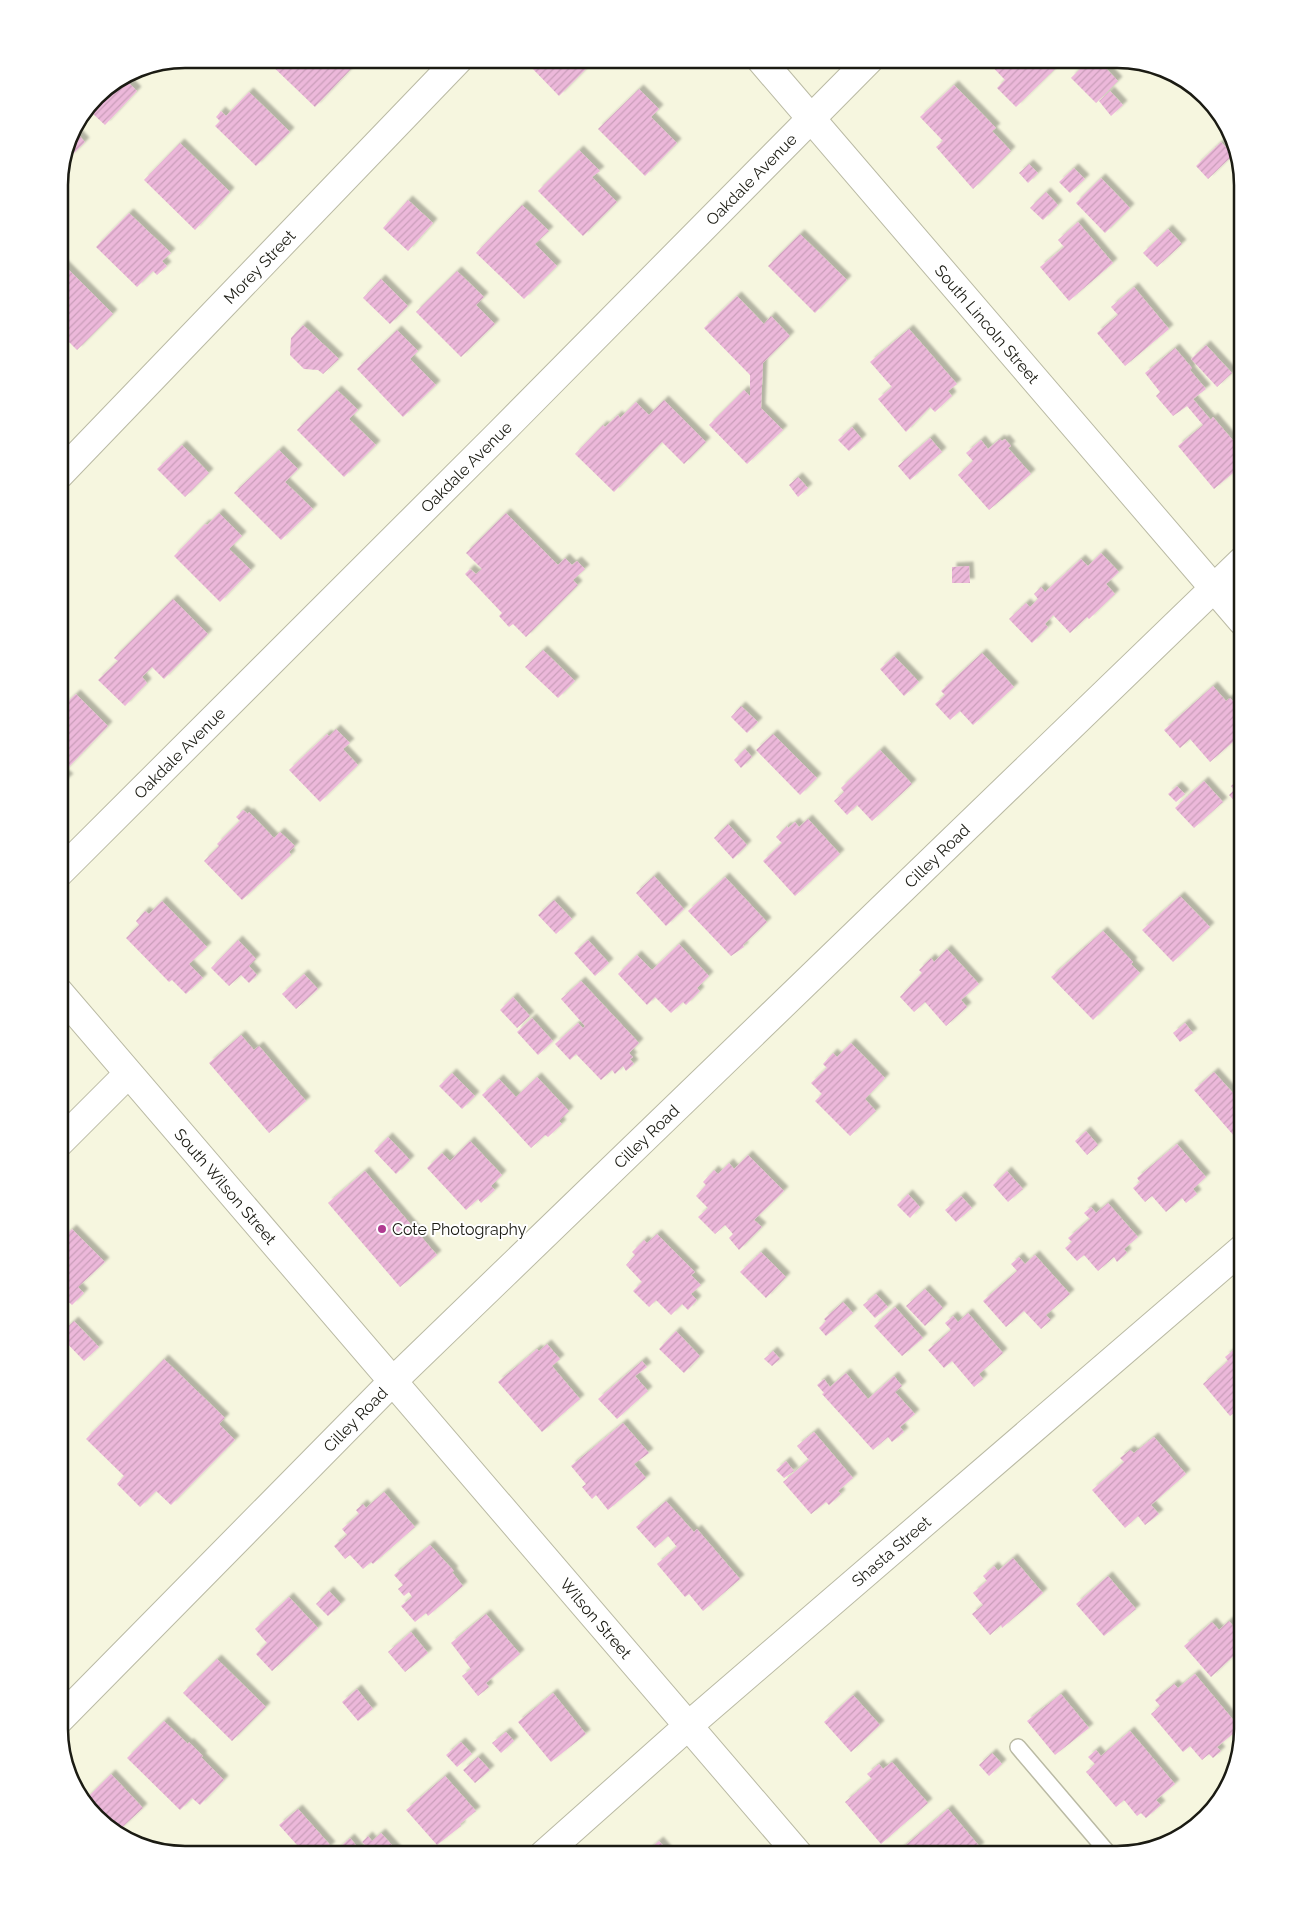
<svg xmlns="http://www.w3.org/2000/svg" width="1301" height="1914" font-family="Raleway,sans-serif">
<defs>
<pattern id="building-hatch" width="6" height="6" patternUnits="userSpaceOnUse" patternTransform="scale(1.25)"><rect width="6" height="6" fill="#ecb8da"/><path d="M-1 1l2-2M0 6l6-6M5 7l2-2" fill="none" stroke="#ca9eba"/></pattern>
<filter id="shadow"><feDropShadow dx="4.5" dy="-4.5" stdDeviation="1" flood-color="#0004"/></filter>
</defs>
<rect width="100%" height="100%" fill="#f6f6df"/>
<path fill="url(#building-hatch)" filter="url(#shadow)" d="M190 59H209L201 68Z
M265 59H340L351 69 315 107Z
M537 59H587L592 63 559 96 530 66Z
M985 59H1045L1055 69 1016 107 997 88 1005 80Z
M1090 59H1097L1118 81 1096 103 1071 78Z
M125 79 137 91 105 125 92 113Z
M954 85 996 128 992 131 1011 151 973 189 936 147 943 141 920 117Z
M639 89 659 109 651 117 677 143 645 176 598 129Z
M1110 91 1123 105 1111 116 1099 101Z
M249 92 290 132 256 166 215 126 220 121 216 117 221 111 226 116Z
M74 130 85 142 70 157 65 152 70 134Z
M1221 142 1233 155 1208 179 1196 166Z
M180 143 230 192 195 230 144 180Z
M579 150 600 171 592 177 617 202 583 236 538 191Z
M1029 164 1038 173 1028 183 1019 173Z
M1074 168 1085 179 1070 193 1059 182Z
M1101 178 1130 208 1105 233 1076 203Z
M1046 192 1058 205 1043 220 1030 208Z
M408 200 433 223 408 251 383 228Z
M522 205 549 231 535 244 557 266 524 299 476 253Z
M129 213 171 253 162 261 167 266 157 275 153 271 137 287 96 247Z
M1078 222 1113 263 1069 301 1040 267 1064 247 1058 240Z
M1168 229 1182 244 1157 267 1143 253Z
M800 234 847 280 815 313 768 266Z
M63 264 113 314 77 350 59 332V268Z
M457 271 484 297 476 305 495 324 461 357 416 312Z
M381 279 408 306 390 324 363 298Z
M1134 287 1169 329 1125 366 1097 333 1118 315 1111 307Z
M737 296 764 324 771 316 790 336 763 363 761 408 783 430 747 464 709 425 744 390 750 396V375L704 328Z
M303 325 339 359 323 374 318 370 304 369 290 355 291 338Z
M909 329 957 384 948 391 952 396 935 412 930 407 906 432 878 399 892 387 870 362Z
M397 330 418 351 410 359 436 385 403 417 357 369Z
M1206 345 1232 373 1217 387 1191 359Z
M1175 348 1192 368 1190 370 1206 389 1193 399 1211 420 1213 417 1242 451V479L1240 481 1233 473 1214 489 1178 446 1203 425 1187 406 1173 416 1156 396 1160 392 1145 373Z
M1242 379V392L1236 385Z
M337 390 358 410 349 419 376 445 344 477 297 430Z
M664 400 706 442 684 464 662 442 614 492 575 454 603 425 605 427 618 415 620 418 636 402 649 415Z
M852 427 862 439 849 451 838 440Z
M930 438 942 452 910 480 898 466Z
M1000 439 1002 441 1005 439 1011 446 1008 448 1031 474 989 510 958 475 973 461 966 453 981 440 988 449Z
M182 445 209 473 185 497 157 469Z
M279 450 298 469 285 482 313 509 281 540 234 493Z
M798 477 808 488 798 497 789 485Z
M219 513 242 536 229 549 251 570 220 602 174 556 205 524 207 525Z
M506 513 558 565 565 558 572 565 577 561 585 569 573 580 578 585 526 637 513 624 509 627 499 616 502 613 465 574 470 569 476 574 482 569 466 553Z
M1101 553 1119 572 1106 584 1115 594 1089 619 1087 617 1070 633 1053 615 1045 624 1048 627 1032 643 1009 619 1026 603 1030 607 1038 599 1034 594 1041 587 1045 592 1081 559 1088 566Z
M969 566 970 583H952V567Z
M173 599 208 634 164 679 152 667 142 677 147 683 125 706 98 680 118 661 114 658Z
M543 650 575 681 558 698 525 667Z
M982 653 1014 687 973 725 960 711 950 720 935 704 945 695 941 691Z
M894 656 919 682 904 696 880 669Z
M1213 686 1226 701 1230 698 1240 709 1236 713 1242 720V734L1210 762 1190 739 1180 748 1164 730Z
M76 694 108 726 63 773 69 778 59 787V710Z
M741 706 758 722 747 733 731 717Z
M336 729 350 743 343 749 358 765 320 802 289 770 327 734 329 736Z
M773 734 817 778 800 795 756 750Z
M745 749 752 757 741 768 734 760Z
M880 750 912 784 872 821 857 805 847 815 834 801 844 792 841 788Z
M1242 776V807L1241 808 1229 795 1234 790 1231 786Z
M1204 781 1223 802 1194 828 1175 808Z
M1177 786 1185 794 1176 802 1168 794Z
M243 810 248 814 249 812 274 838 280 832 295 846 289 852 291 855 242 900 204 861 219 846 217 844 240 821 236 817Z
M808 819 840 854 795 896 763 861 782 843 776 837 787 826 788 828 795 822 799 827Z
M728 824 747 845 733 859 714 838Z
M1242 861V877L1234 869Z
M654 876 684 909 666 926 636 893Z
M725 877 767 922 743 945 744 947 731 956 688 911Z
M1180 896 1210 927 1173 962 1142 930Z
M554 900 572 919 556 934 538 915Z
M162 901 207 947 189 964 203 978 186 994 172 980 169 982 126 938 139 925 136 921 145 911 149 914Z
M1103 931 1133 962 1131 964 1140 973 1093 1020 1051 977Z
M238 940 256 959 249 966 257 975 249 983 241 975 229 986 211 968Z
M588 940 609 963 595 976 574 953Z
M679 944 709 976 697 988 700 991 686 1005 683 1002 671 1013 655 997 647 1005 618 974 637 955 652 970Z
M947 949 979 984 961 1000 967 1007 946 1026 925 1002 914 1012 900 997 922 973 919 970 931 958 934 962Z
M304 974 318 989 296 1009 282 994Z
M581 981 639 1043 629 1053 633 1057 630 1059 634 1064 626 1071 623 1066 615 1074 612 1070 601 1080 576 1054 570 1060 555 1044 578 1023 583 1028 585 1026 561 999Z
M513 997 530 1016 517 1028 500 1010Z
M532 1018 553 1041 538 1055 517 1032Z
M1185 1023 1193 1033 1180 1042 1173 1033Z
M241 1035 254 1050 259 1046 306 1101 269 1133 209 1063Z
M851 1043 885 1078 865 1099 876 1111 850 1136 815 1101 822 1094 811 1083 827 1068 823 1064 833 1053 837 1057Z
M1214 1072 1233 1093 1242 1085V1145L1194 1090Z
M452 1073 475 1096 462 1109 439 1086Z
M537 1077 569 1111 559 1121 562 1124 548 1137 545 1135 531 1148 482 1095 499 1079 516 1097Z
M1086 1131 1098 1145 1087 1155 1075 1141Z
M388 1137 410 1160 396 1174 374 1151Z
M470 1141 502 1175 491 1186 495 1190 481 1203 478 1199 466 1210 427 1168 442 1153 450 1161Z
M1177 1144 1206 1177 1193 1189 1197 1194 1186 1203 1182 1198 1166 1212 1152 1196 1145 1202 1133 1188 1140 1182 1137 1178Z
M748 1155 784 1191 754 1220 762 1227 739 1250 729 1238 733 1234 725 1225 715 1234 698 1217 708 1208 696 1196 706 1185 703 1182 714 1170 718 1174 729 1163 734 1169Z
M365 1171 437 1255 400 1287 328 1203Z
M1007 1171 1023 1189 1008 1202 993 1185Z
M908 1194 920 1207 910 1218 897 1205Z
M961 1196 972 1208 956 1222 945 1210Z
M1108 1203 1138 1237 1124 1249 1127 1253 1117 1262 1114 1257 1098 1271 1084 1255 1077 1261 1065 1248 1072 1242 1068 1238 1090 1219 1084 1213 1091 1207 1096 1213Z
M72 1229 105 1262 78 1287 84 1293 72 1305 63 1297 59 1301V1242Z
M657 1234 695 1272 691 1275 701 1285 691 1294 697 1300 688 1310 682 1304 671 1315 656 1300 649 1307 633 1291 642 1282 626 1265 635 1255 632 1252 644 1240 647 1243Z
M761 1252 786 1277 766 1298 740 1272Z
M1035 1255 1070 1294 1046 1315 1051 1320 1041 1329 1024 1311 1006 1327 983 1301 1017 1271 1011 1264 1019 1257 1025 1264Z
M925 1289 943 1308 925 1326 906 1306Z
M876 1294 888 1307 875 1318 863 1305Z
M843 1302 853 1313 826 1336 819 1328 826 1321 824 1319Z
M895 1307 923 1338 902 1356 874 1326Z
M968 1313 1003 1353 979 1374 983 1379 974 1387 952 1361 944 1368 928 1350 951 1330 945 1323 953 1316 958 1322Z
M74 1321 99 1347 84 1361 59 1335Z
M676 1331 700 1356 684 1373 659 1349Z
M547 1344 560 1359 552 1366 580 1399 542 1432 498 1382 537 1349 539 1351Z
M1237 1347 1239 1351 1242 1348V1407L1230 1416 1203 1384 1228 1361 1225 1357Z
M773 1351 780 1359 772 1366 764 1359Z
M164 1359 225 1418 219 1424 235 1440 171 1505 156 1491 140 1507 117 1484 124 1476 86 1439Z
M642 1361 647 1367 635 1376 648 1391 617 1419 598 1399Z
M846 1373 868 1399 894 1376 902 1386 895 1392 915 1414 900 1427 904 1432 892 1442 888 1437 873 1450 822 1394 824 1393 817 1385 824 1379 830 1387Z
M623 1423 649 1453 634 1464 646 1478 608 1510 596 1495 592 1499 582 1487 586 1484 571 1466Z
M814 1432 853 1478 838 1491 841 1494 829 1505 826 1502 811 1514 783 1482 809 1460 797 1446Z
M1154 1437 1186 1474 1151 1505 1159 1514 1145 1525 1138 1516 1125 1528 1092 1490 1124 1462 1120 1458 1130 1450 1134 1453Z
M786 1461 794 1471 784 1478 776 1470Z
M384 1492 415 1527 373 1564 371 1562 363 1569 350 1555 345 1559 334 1546 347 1535 342 1529 359 1514 356 1510 363 1504 366 1508Z
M666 1501 694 1532 697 1529 740 1579 703 1611 689 1594 685 1597 657 1564 677 1547 668 1536 655 1548 636 1527Z
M430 1545 454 1571 452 1572 463 1586 428 1616 426 1613 415 1622 401 1606 412 1597 409 1592 404 1596 398 1589 403 1585 394 1575Z
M1013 1558 1043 1593 1002 1628 1001 1625 990 1635 972 1614 983 1605 973 1593 987 1581 983 1576 994 1566 998 1571Z
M1108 1576 1136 1609 1104 1636 1076 1604Z
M329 1591 341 1604 328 1616 316 1604Z
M289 1597 318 1628 272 1671 256 1654 267 1643 255 1629Z
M486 1614 520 1654 486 1683 489 1687 478 1696 462 1676 471 1669 451 1643Z
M1229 1621 1242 1637V1648L1211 1677 1184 1646 1212 1622 1219 1630Z
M411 1632 428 1653 405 1672 388 1652Z
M217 1659 266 1707 232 1741 183 1693Z
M1195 1674 1240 1728 1217 1747 1221 1751 1213 1758 1209 1754 1202 1760 1190 1746 1183 1752 1151 1714 1160 1706 1155 1700 1174 1684 1178 1688Z
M357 1689 373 1709 358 1721 342 1702Z
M553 1693 586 1734 551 1762 518 1722Z
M1061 1694 1089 1728 1055 1755 1027 1721Z
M853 1695 880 1725 851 1752 824 1722Z
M164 1721 188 1744 189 1742 203 1756 201 1757 224 1780 200 1805 192 1798 180 1810 127 1758Z
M1130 1731 1175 1784 1156 1800 1161 1805 1146 1818 1141 1813 1137 1816 1124 1800 1116 1807 1086 1772 1095 1764 1088 1757 1096 1750 1101 1756Z
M506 1732 514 1741 501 1753 492 1743Z
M461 1742 472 1754 457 1767 446 1755Z
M992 1753 1002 1764 989 1776 979 1765Z
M478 1757 490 1770 475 1783 463 1770Z
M892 1762 928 1803 881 1844 845 1802 872 1779 867 1774 879 1764 883 1769Z
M111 1774 143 1808 116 1833 84 1801Z
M445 1776 476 1811 460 1824 461 1826 437 1845 406 1810Z
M298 1809 331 1846 321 1855H306L279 1825Z
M948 1809 980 1847 970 1855H894Z
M381 1833 401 1855H332L350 1838 361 1851 366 1846 362 1842 368 1836 372 1841Z
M659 1841 671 1855H643Z"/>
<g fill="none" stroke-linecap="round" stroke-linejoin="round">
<g stroke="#babaa4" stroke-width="18">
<path id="service" d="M1018 1747 1110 1855"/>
</g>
<g stroke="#babaa4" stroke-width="30">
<g id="minor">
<path id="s1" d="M760 59 1242 621"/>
<path id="s2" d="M59 475 459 59"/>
<path id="s3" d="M59 873 499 434 870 59"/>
<path id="s4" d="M59 992 799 1855"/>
<path d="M59 1143 128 1074"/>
<path id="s5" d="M543 1855 688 1726 1242 1249"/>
</g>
</g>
<g stroke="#babaa4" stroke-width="30">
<g id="tertiary">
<path id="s6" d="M59 1720 393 1381 1242 561"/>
</g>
</g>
<use href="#service" stroke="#fff" stroke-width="15"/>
<use href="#minor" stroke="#fff" stroke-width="28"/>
<use href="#tertiary" stroke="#fff" stroke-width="28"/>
</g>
<circle fill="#b03a91" stroke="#fff" stroke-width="2" cx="382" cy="1229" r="5"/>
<g text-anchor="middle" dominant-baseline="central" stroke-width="4" stroke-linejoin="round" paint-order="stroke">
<g font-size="16" fill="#1b1b13" stroke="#fff">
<text stroke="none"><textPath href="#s3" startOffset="980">Oakdale Avenue</textPath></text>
<text stroke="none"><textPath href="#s2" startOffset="289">Morey Street</textPath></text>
<text stroke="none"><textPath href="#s1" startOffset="349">South Lincoln Street</textPath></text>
<text stroke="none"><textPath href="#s3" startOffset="575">Oakdale Avenue</textPath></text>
<text stroke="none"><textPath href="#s3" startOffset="170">Oakdale Avenue</textPath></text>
<text stroke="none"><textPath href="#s6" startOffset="1232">Cilley Road</textPath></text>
<text stroke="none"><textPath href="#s6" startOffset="828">Cilley Road</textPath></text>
<text stroke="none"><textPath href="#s4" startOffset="256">South Wilson Street</textPath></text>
<text stroke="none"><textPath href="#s6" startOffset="422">Cilley Road</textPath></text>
<text stroke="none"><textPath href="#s5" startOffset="462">Shasta Street</textPath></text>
<text stroke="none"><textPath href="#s4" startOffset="825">Wilson Street</textPath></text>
</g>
<g font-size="16" fill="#1b1b13" stroke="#fff" text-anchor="start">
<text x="392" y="1229">Cote Photography</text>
</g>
</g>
<path d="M0 0H1301V1914H0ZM185 68H1117A117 117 0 0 1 1234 185V1729A117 117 0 0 1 1117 1846H185A117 117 0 0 1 68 1729V185A117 117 0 0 1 185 68Z" fill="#fff" fill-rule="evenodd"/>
<path fill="none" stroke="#1b1b13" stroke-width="2.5" d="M185 68H1117A117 117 0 0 1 1234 185V1729A117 117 0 0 1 1117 1846H185A117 117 0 0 1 68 1729V185A117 117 0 0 1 185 68Z"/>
</svg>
